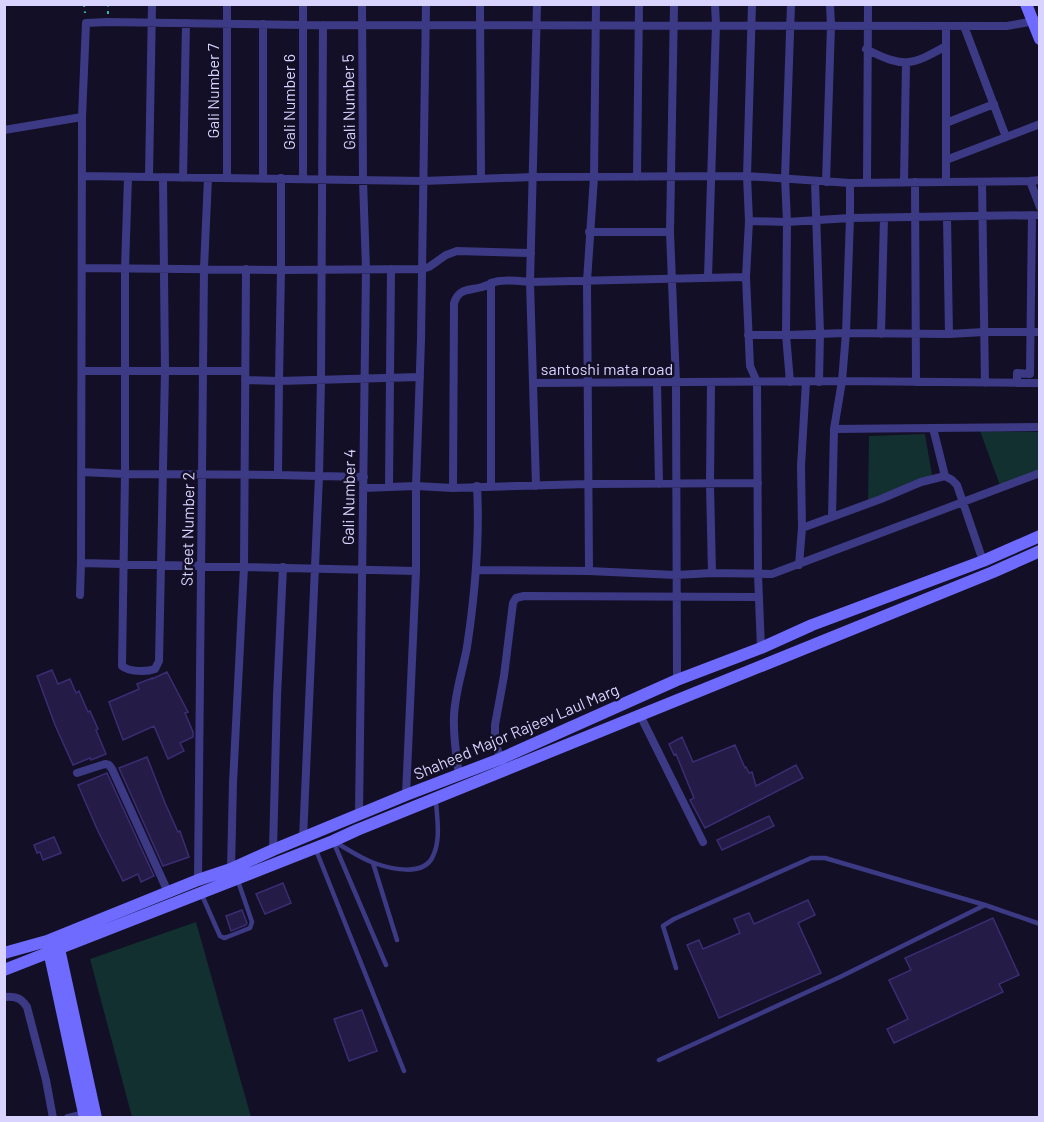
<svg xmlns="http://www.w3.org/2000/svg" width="1044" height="1122" font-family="Barlow,sans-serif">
<rect width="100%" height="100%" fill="#130f26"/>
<path fill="#12302f" d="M980 431 1039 432V475L1001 488Z
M925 434 932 475 868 502 869 436Z
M196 922 251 1117H132L90 959Z"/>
<path fill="#241b47" stroke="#3b2d73" stroke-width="1.5" d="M52 670 58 684 70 679 76 693 79 691 88 712 90 711 98 729 96 730 106 754 91 760 90 758 73 765 55 725 37 676Z
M167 672 188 712 185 713 193 732V737L180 743 184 751 168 759 154 726 123 740 109 702 139 689 137 684 152 678V679Z
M682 737 693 762 735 745 745 768 746 767 749 773 752 772 756 786 796 765 803 778 705 828 690 800 694 798 689 786 676 754 674 755 669 744Z
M147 757 165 803 178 832 180 831 189 857 163 866 119 768Z
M107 773 154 876 141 882 138 874 123 881 97 829 78 785Z
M769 816 774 826 722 850 717 840Z
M54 837 61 853 43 860 40 852 37 853 34 845Z
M283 883 291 903 265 914 256 894Z
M808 900 815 915 798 923 821 973 719 1018 687 945 699 940 703 949 740 933 734 919 749 913 754 924Z
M242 910 247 923 246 925 231 931 226 916Z
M993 918 1019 975 999 984 1003 992 894 1043 887 1029 908 1019 889 980 911 970 905 958Z
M362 1010 377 1051 349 1061 334 1019Z"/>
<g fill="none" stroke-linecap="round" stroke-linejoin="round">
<path stroke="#2fb8b0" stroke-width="2" stroke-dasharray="3 4.5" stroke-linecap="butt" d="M84 4 85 13
M108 14V4"/>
<path stroke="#3d3a85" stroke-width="4.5" d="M316 850 404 1071
M373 863 397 940
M201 893 220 936 224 938 227 937 250 928 252 922 238 881
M386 965 333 841C346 848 360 858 374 863 391 869 424 877 433 856 441 839 437 819 436 801
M676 968 663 926 674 919 811 858H825L985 905 1040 924
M659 1060 840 977 985 905"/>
<path stroke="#3d3a85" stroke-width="8" d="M480 4 481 179
M537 4 530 282 533 383 842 381 1040 383
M674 4 670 232 676 382 677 680
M263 24V178
M323 25 321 379 319 476 364 477
M964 26 1006 137
M866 49C903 68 911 66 946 46
M946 123 994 104
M4 130 82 117
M946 160 1040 124
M82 176 423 181 533 177 747 176 850 183 1030 181 1040 180
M128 177 125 269V474L278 475
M149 177 152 4
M637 177 639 4
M183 178 186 23
M227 178V4
M303 179V4
M1030 181 1040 207
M815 182 820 333 819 382
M826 182 831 26 830 4
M904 182 906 63
M915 182 916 382
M946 182V26
M982 182 985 383
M867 183 868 4
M947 217 949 334
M749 221 787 222 850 218 1040 215
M589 232H670
M82 268 281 270V178
M708 277 716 25 715 4
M746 277 750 366 757 382 758 575 761 648
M491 283V486
M881 334 884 218
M748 335H786L846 333 949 334 984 332H1040
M82 371H245
M420 377 279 381 281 270 422 269 429 267 446 255 457 251 531 253
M245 380 279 381 278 475 319 476 303 839
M657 382 659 484
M711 382 710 484 712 573
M790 382 786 335 787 222 785 178 791 4
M533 383 536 486
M1017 383V373L1030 374 1032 215
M933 428 1040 427
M834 429 933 428 945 476
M81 472 125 474 122 666C129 672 147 672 155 669L159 661 165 371 163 177
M389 487 391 269
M363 488 416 486 453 488 588 484 758 483
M453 488 454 303C459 288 468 291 482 287 486 286 490 283 495 282 506 279 519 281 530 282L746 277 749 221 747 176 752 4
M832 517 834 429 842 381 846 333 850 218V183
M802 528 881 499 921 482 945 476 952 480 957 485 983 561
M81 563 416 571
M799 565 802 528 801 466 806 382
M476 570 589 571 676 575 712 573 772 574 1040 473
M589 571 587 281 594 177 596 4
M80 595 81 563 82 117 86 23 108 22 303 25 1007 26 1040 20
M640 715 703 842
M500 759 495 740V725L504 676 513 603 516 598 524 596 759 597
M77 773 105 764 109 765 112 769 168 892
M459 775C456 755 453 736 454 716 455 692 463 670 467 647 475 594 480 540 477 486
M406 795 416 571V486L421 340 426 4
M359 815 366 269 363 180 362 4
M273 850 277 696 283 567
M231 869 233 783 244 567 246 269
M198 880 204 268 208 178
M4 997C16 996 21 998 27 1007L46 1080 53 1118
M68 1118 85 1114"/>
<path stroke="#6f6bff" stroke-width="12" d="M1026 4 1040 39
M58 944 96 1118
M48 946 85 1118
M4 953 47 941 198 880 231 869 273 850 406 795 500 759 677 680 761 648 812 625 983 561 1040 536
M4 970 333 841 357 830 993 572 1040 551"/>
</g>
<g text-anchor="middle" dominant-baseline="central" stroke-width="5" stroke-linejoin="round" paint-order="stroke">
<g font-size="16" fill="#d9d4ff" stroke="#130f26">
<text transform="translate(212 91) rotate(-90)">Gali Number 7</text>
<text transform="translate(288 102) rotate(-90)">Gali Number 6</text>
<text transform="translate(348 102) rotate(-91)">Gali Number 5</text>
<text x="607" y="368">santoshi mata road</text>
<text transform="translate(348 497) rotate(-89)">Gali Number 4</text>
<text transform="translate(187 529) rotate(-89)">Street Number 2</text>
<text transform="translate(516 731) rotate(-23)">Shaheed Major Rajeev Laul Marg</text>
</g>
</g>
<rect width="1044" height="1122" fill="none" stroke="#d9d4ff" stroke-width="12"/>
</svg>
